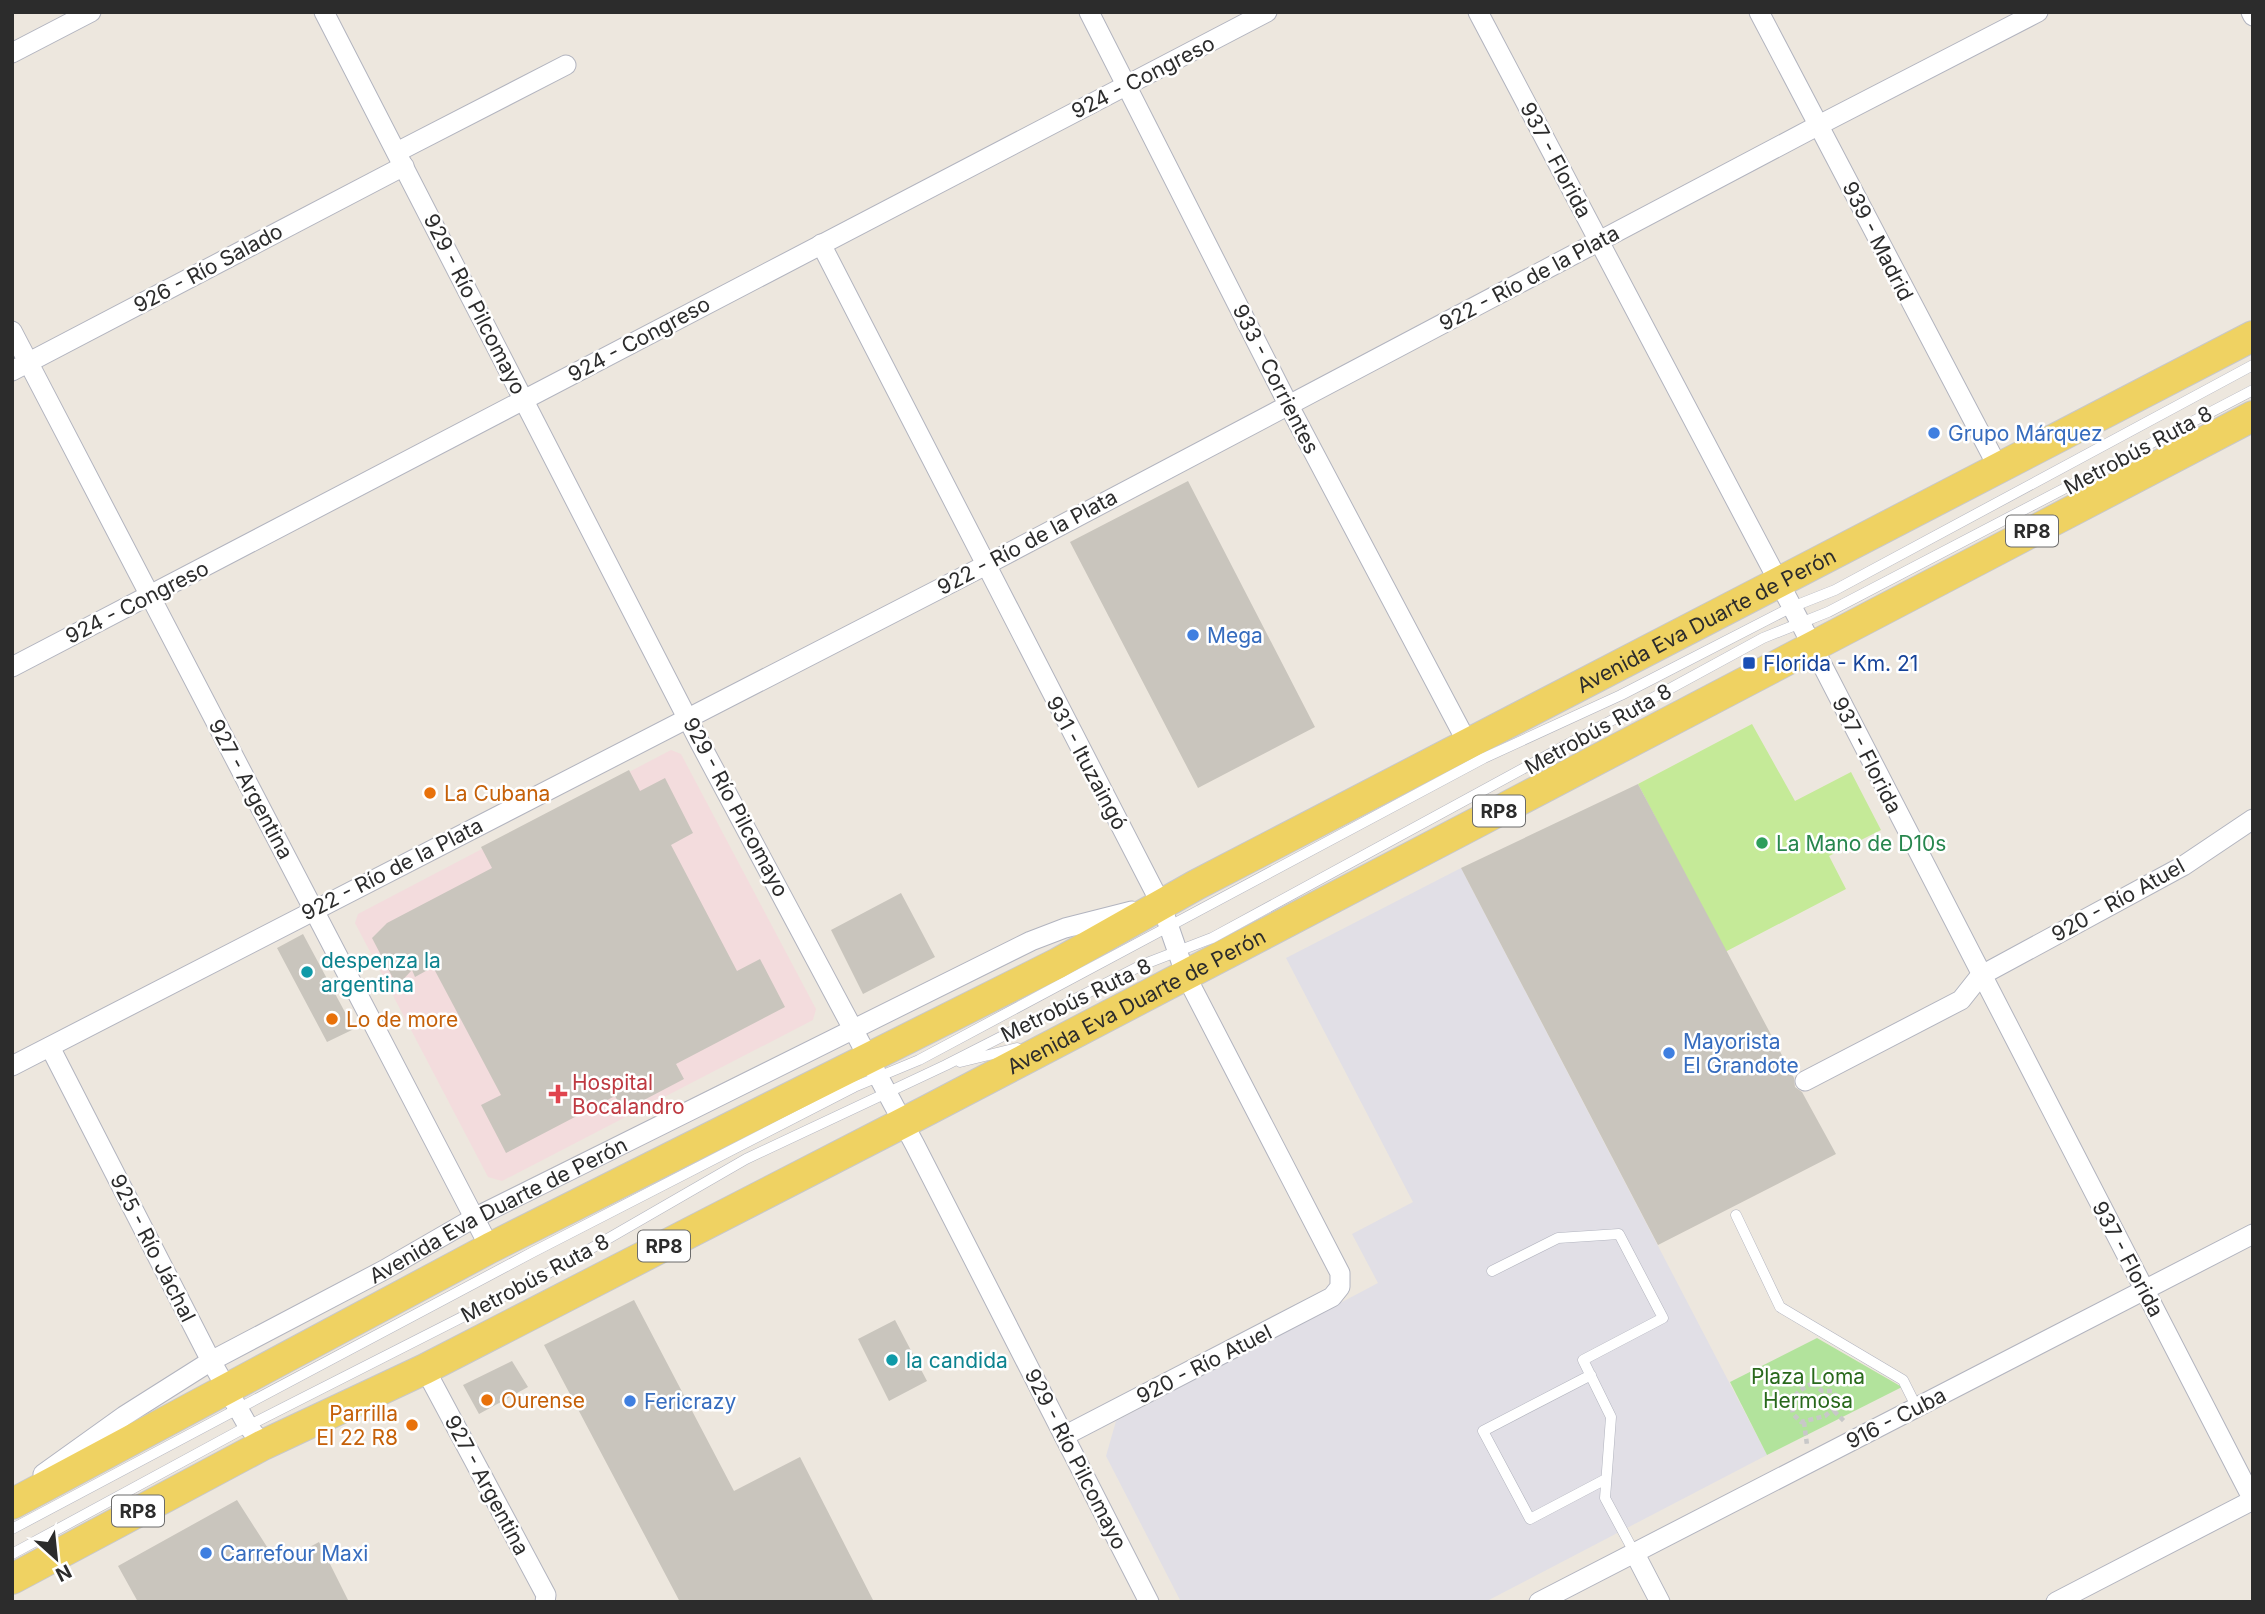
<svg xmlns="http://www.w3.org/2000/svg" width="2265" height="1614" font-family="Inter,sans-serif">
<rect width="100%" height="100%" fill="#ede7de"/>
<path fill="#e1dfe6" d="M1461 868 1767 1455 1485 1602H1181L1106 1456 1116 1421 1378 1283 1352 1234 1413 1202 1286 958Z"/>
<path fill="#f3dcdd" d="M671 750 681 754 816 1009 813 1020 502 1181 488 1177 355 923 358 914Z"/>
<path fill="#b2e39c" d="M1817 1338 1902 1387 1767 1455 1730 1382Z"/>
<path fill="#c5ea98" d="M1752 724 1795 801 1851 772 1881 830 1829 856 1846 889 1725 952 1638 784Z"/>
<path fill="#c9c5bd" d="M1188 481 1315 727 1198 788 1070 542Z
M629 770 640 791 665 778 693 833 671 845 737 971 760 959 785 1007 676 1064 684 1079 623 1111 615 1096 506 1153 481 1105 501 1095 433 967 415 977 412 970 397 986 372 938 387 923 492 868 481 847Z
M1638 784 1794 1078 1795 1087 1802 1092 1836 1154 1658 1245 1461 868Z
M901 893 935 957 863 994 831 930Z
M303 934 354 1029 327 1042 277 948Z
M634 1300 734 1491 800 1457 874 1602H680L544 1345Z
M895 1320 927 1381 889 1401 858 1339Z
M512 1361 528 1387 479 1414 463 1385Z
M237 1500 278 1564 319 1542 349 1602H138L118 1566Z"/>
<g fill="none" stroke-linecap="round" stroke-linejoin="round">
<g stroke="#b2b4bf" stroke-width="11">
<path id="lane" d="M960 1062 1017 1048
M1736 1215 1780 1307 1903 1380 1917 1408
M1492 1271 1558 1238 1619 1234 1663 1318 1583 1360 1611 1417 1605 1498 1634 1552
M1591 1375 1483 1431 1530 1519 1604 1480
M12 1529 533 1252 854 1087 919 1060 1484 758 1621 695 1792 607 1835 590 2253 365
M12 1554 248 1426 545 1275 746 1159 946 1065 1142 965 1212 938 1763 638 1828 612 2253 390"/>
</g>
<g stroke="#b2b4bf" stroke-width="21">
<g id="street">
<path d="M324 12 700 743 915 1145 1149 1602"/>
<path d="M1089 12 1288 404 1468 744"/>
<path d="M1478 12 1801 624 2253 1500"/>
<path d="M1759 12 1999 469"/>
<path d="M2251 12 2253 16"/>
<path d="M12 53 91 12"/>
<path d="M397 152 566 65"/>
<path d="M821 244 1161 904 1186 976 1340 1273V1287L1332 1297 1064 1436"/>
<path d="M12 331 490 1248"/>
<path d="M12 371 404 166"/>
<path d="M12 667 1267 12"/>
<path d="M50 1047 211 1361 248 1426 263 1445"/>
<path d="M12 1066 984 566 1819 125 2038 12"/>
<path d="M1805 1081 1961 1000 1980 976 2183 866 2253 819"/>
<path d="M425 1369 546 1595 545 1602"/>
<path id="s1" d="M43 1474 124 1416 211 1361 384 1270 474 1218 1031 941 1065 928 1132 911"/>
<path d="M1634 1552 1660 1602"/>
<path d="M1539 1602 2253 1234"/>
<path d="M2056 1602 2253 1500"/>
</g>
</g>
<g stroke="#c8c8c8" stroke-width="32">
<g id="primary">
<path id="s2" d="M12 1504 490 1248 1058 963 1196 885 2253 336"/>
<path id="s3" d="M12 1579 263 1445 425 1369 928 1110 2253 416"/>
</g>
</g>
<path stroke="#c8c8c8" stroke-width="4.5" stroke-dasharray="5 3.5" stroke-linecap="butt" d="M1813 1383 1822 1391H1833L1839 1404 1825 1416 1801 1422 1793 1414C1789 1396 1799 1390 1813 1383Z
M1834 1411 1846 1423
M1804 1422 1807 1445"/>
<use href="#lane" stroke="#fff" stroke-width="10"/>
<use href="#street" stroke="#fff" stroke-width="19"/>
<use href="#primary" stroke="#efd262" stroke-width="30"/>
</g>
<g fill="#3f7fe0" stroke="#fff" stroke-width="2.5">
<circle cx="1934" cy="433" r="7"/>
<circle cx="1193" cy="635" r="7"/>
<circle cx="1669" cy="1053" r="7"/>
<circle cx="630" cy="1401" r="7"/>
<circle cx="206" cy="1553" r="7"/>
</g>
<rect fill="#1a4fb4" stroke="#fff" stroke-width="2.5" x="1742" y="656" width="14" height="14" rx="3.5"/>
<g fill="#e8710a" stroke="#fff" stroke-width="2.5">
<circle cx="430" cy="793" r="7"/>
<circle cx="332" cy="1019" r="7"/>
<circle cx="487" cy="1400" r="7"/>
<circle cx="412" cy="1425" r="7"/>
</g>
<circle fill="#2e9e5b" stroke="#fff" stroke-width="2.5" cx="1762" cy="843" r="7"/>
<g fill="#0f9aa8" stroke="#fff" stroke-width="2.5">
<circle cx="307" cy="972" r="7"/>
<circle cx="892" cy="1360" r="7"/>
</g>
<path fill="#e0444e" stroke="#fff" stroke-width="2.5" d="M554.5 1083.5h7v7h7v7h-7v7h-7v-7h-7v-7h7z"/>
<g text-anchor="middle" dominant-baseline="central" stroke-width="5" stroke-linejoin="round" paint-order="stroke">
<g fill="#fff" stroke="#6b6b6b" stroke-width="2">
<rect x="2006" y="515.5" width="52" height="31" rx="5"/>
<rect x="1473" y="795.5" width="52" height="31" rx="5"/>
<rect x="638" y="1230.5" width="52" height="31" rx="5"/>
<rect x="112" y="1495.5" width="52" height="31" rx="5"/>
</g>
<g font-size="19" font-weight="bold" fill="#2c2c2c">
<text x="2032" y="531">RP8</text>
<text x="1499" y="811">RP8</text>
<text x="664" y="1246">RP8</text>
<text x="138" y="1511">RP8</text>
</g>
<g font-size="21" fill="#2c2c2c" stroke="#fff">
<text transform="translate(1143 77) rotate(-27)">924 - Congreso</text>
<text transform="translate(1556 160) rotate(62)">937 - Florida</text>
<text transform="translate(1878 241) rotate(63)">939 - Madrid</text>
<text transform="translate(208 268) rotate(-28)">926 - Río Salado</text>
<text transform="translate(1529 278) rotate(-28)">922 - Río de la Plata</text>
<text transform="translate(475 304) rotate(63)">929 - Río Pilcomayo</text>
<text transform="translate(639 339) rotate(-28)">924 - Congreso</text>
<text transform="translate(1276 379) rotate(63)">933 - Corrientes</text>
<text transform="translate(2138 450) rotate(-28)">Metrobús Ruta 8</text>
<text transform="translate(1027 542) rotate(-28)">922 - Río de la Plata</text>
<text transform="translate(137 602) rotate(-27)">924 - Congreso</text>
<text stroke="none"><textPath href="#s2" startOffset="1911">Avenida Eva Duarte de Perón</textPath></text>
<text transform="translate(1598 729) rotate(-29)">Metrobús Ruta 8</text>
<text transform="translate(1867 755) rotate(63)">937 - Florida</text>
<text transform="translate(1087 763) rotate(62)">931 - Ituzaingó</text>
<text transform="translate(251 789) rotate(62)">927 - Argentina</text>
<text transform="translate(736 807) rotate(62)">929 - Río Pilcomayo</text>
<text transform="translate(392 869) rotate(-27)">922 - Río de la Plata</text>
<text transform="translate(2118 900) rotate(-29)">920 - Río Atuel</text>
<text transform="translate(1076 1000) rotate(-26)">Metrobús Ruta 8</text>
<text stroke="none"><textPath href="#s3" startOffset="1264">Avenida Eva Duarte de Perón</textPath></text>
<text stroke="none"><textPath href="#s1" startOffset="527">Avenida Eva Duarte de Perón</textPath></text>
<text transform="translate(153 1248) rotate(63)">925 - Río Jáchal</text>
<text transform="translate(2128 1259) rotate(62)">937 - Florida</text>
<text transform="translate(535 1278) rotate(-28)">Metrobús Ruta 8</text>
<text transform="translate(1204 1364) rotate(-27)">920 - Río Atuel</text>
<text transform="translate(1896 1418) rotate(-27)">916 - Cuba</text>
<text transform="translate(1076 1459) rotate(63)">929 - Río Pilcomayo</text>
<text transform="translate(487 1485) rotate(62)">927 - Argentina</text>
</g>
<g font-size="21" fill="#366cbe" stroke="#fff" text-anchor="start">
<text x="1948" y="433">Grupo Márquez</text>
<text x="1207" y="635">Mega</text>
<text x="1683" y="1041">Mayorista<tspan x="1683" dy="24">El Grandote</tspan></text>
<text x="644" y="1401">Fericrazy</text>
<text x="220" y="1553">Carrefour Maxi</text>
</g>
<g font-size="21" fill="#164399" stroke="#fff" text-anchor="start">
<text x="1763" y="663">Florida - Km. 21</text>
</g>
<g font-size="21" fill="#c56008" stroke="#fff" text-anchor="start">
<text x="444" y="793">La Cubana</text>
<text x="346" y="1019">Lo de more</text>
<text x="501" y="1400">Ourense</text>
<text x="398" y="1413" text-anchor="end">Parrilla<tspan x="398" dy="24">El 22 R8</tspan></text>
</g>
<g font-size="21" fill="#27864d" stroke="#fff" text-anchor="start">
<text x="1776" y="843">La Mano de D10s</text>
</g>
<g font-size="21" fill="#0d838f" stroke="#fff" text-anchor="start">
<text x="321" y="960">despenza la<tspan x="321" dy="24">argentina</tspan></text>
<text x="906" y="1360">la candida</text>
</g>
<g font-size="21" fill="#be3a42" stroke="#fff" text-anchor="start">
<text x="572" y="1082">Hospital<tspan x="572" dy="24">Bocalandro</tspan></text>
</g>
<g font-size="21" fill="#29691c" stroke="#fff">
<text x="1808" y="1376">Plaza Loma<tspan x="1808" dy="24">Hermosa</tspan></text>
</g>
</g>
<rect width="2265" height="1614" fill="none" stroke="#2c2c2c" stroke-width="28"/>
<g transform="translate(56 1558) rotate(153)" stroke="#ffffff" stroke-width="5" paint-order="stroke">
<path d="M0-5L12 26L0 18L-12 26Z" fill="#2c2c2c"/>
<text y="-10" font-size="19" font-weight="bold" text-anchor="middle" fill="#2c2c2c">N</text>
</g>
</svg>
